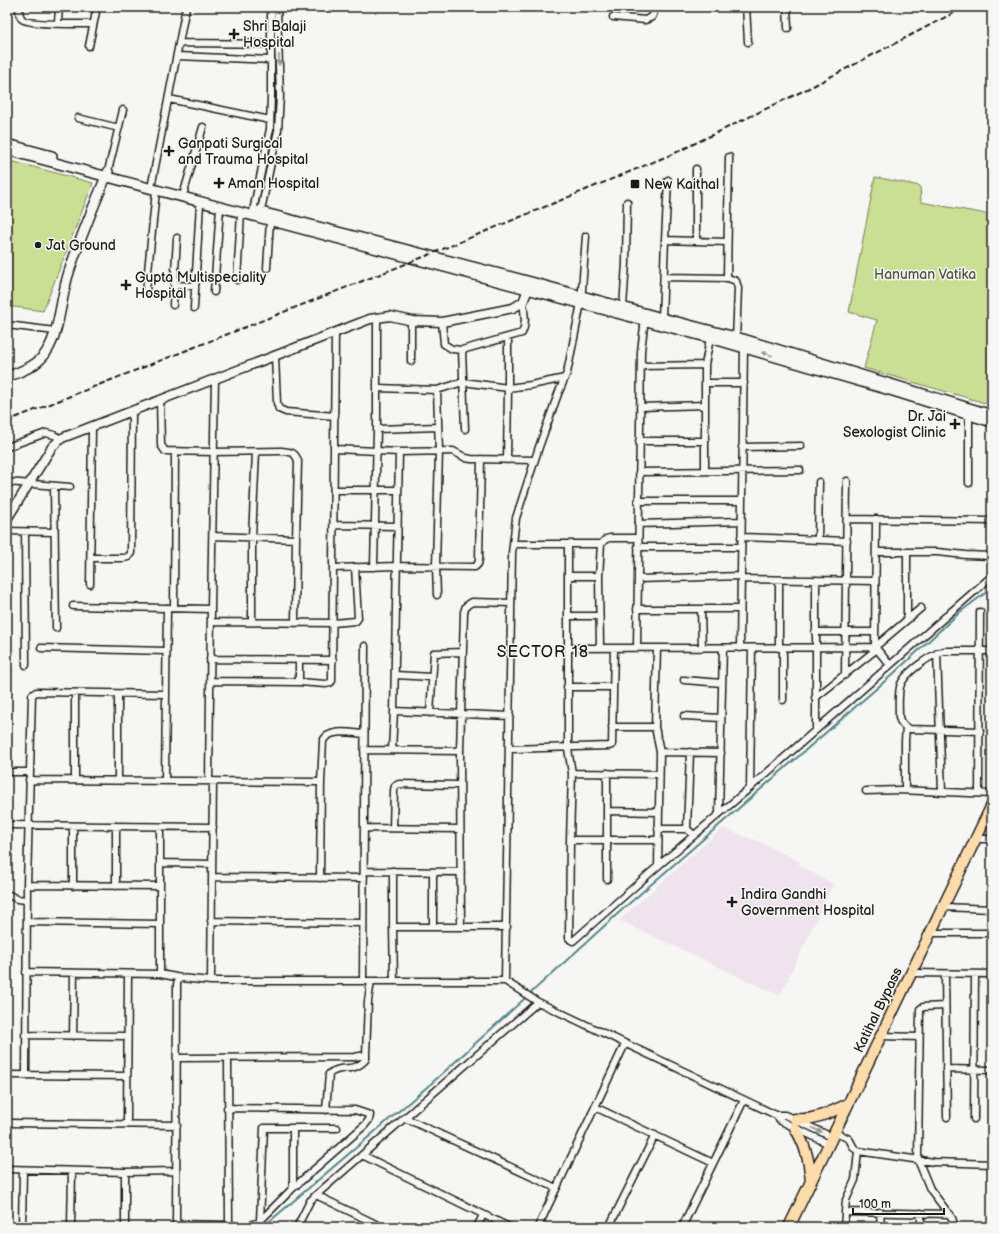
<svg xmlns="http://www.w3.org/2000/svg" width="999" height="1234" font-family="'Balsamiq Sans',sans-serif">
<rect width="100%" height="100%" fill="#f6f6f2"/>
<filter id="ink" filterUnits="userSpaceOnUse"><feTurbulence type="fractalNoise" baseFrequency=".025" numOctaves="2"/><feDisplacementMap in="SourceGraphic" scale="8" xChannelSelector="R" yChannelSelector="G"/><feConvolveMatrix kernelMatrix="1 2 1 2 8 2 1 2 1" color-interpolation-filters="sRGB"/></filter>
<g filter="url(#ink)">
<path fill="#efe4ed" d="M723 828 760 842 800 862 799 865 833 884 780 996 619 920Z"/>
<path fill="#cadf94" stroke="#737e58" d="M7 160 93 183 43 311 7 306Z
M875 177 920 186 921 202 992 215V405L864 368 877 320 849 312Z"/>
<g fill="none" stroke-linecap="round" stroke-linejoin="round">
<path stroke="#54848c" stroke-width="2" d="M263 1227 433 1082 624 908 892 675 960 612 992 588"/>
<g stroke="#1c1c1c" stroke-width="9">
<path id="minor" d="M19 7C19 11 19 16 22 19 26 25 83 24 93 24
M746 7 748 42
M787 7 788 28
M613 17 645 20 652 17 656 7
M58 23 59 7
M180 43 274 44
M89 46 97 7
M177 56 271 60
M169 99 270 120
M78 118 119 128
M729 157 727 277 728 278 736 281 738 288 736 341
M108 171 123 110
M152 183 186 7
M184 192 203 127
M260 215 278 130 280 96 277 7
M252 216 270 129 271 96V7
M665 240 668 180
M696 241V169
M267 268 270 221
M664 277 728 278
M237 280 241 213
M174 285 195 286
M146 291 156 191
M214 292 220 208
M173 305 177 238
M623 307 626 263 627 202
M194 308 200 203
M662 318 665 240 727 242
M411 321V361
M442 322 444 344 452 349 462 350 522 333C527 323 524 312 523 302
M7 325 55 331
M508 337V388L531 385 565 378
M462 350 465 429
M275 356 277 403 279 409 286 412 335 416
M641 366 705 365
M705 383H744
M377 388 437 390 463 382 508 388 507 460
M160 400 161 445 165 451 214 452 282 451C291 452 295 452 298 461L296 539 295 623
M640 407 705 405
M969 415V483
M377 429 438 427
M639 441H705
M7 447 46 433 54 435 61 439
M742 447 801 446
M334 449 399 452 453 451 466 458 471 459 534 460
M705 471V365L710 338
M639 472 800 470
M7 482 70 487
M54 487 56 628
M334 490H398
M638 501H742
M847 519 992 521
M638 524 741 521
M334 525 397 526
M7 531 54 532
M25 532 26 665
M213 536 296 539
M741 537 847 541
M818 540 819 482
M513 544H601L606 539 610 538H638
M568 544V749L572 773 570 840 569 938 571 940 573 941 658 866 745 792 992 576
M638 547H741
M876 552H937L966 555 992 556
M907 552V620
M91 558H124L128 557 131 553 132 411
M374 567 377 429V317
M334 568 397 566 475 567 478 564 479 559 481 459
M568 576H599
M638 579 741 576
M741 579 875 581
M90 584 92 427
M437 595 436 566 439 451 437 390
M73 606 211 609 209 781
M174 608 175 452
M211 609 215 378
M637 609H740
M701 609 702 648
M568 616H599
M211 622 333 623 356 621 358 618 355 567
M252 622V537L256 452
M815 632H875
M875 647 876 519
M875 647 921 608
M41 648 166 651
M568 648 875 647 890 665
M600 648 599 576 601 544
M637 648 641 351 645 318
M740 648 744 347
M779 648V580
M783 648V700
M937 653 942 792
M210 659 333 660
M7 670H8
M395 675 432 677
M845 675 847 481
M684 680 722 683
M210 681 299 682 326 684 330 683 332 681 335 332
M299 682V660
M567 687H613
M815 698 877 649
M394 711 510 716
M430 713 434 653 463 652
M684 716 721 718
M612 727H655L657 648
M655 727 660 752 658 866
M816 730V580
M980 731 910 729C904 727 901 724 899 718 899 708 898 696 900 687 903 673 932 654 944 651H992
M509 749 609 746 612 745 614 648
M364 750 460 751
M392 750 394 711 399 452
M660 752 721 753
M690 752 687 829 694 835
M7 772H29
M572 773 659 774
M29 780 321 782
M75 780V693
M118 780V694
M165 780 167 608
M750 788 752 648
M905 790V741L906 727
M866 791 899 790 992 794
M979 793 980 612
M607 811 659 812
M719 814 723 648
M7 825 213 827
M73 826V886
M116 826V886
M160 827V974
M364 828 460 829
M393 828 394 790 395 786 399 784 460 785
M658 829H687
M976 839H992
M570 840H658
M160 863 212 864
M364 871 461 872
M393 871V927H507
M433 872V927
M212 877 364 878
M320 878 321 782 323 741C329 728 352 733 364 734
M607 879V773
M27 885 160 886
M7 894 17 899 27 900
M943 907 992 909
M211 921 363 923
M27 922 160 924
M393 927 394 981
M461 927 460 751 464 612 466 606 472 602 511 603
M931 933H992
M26 972 160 974 181 978
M912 973 992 974
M945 974 947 1117
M211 981 213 781
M363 981 365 646
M505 981 512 553 516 518 539 447 558 394 567 373 581 303 586 236
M945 1006 923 1007 920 1009 918 1160 930 1189 952 1218 955 1227
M25 1035 127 1036
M73 1036 74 973
M881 1036 919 1037
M366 1055 368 1001 371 981
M177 1058 354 1057 366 1055V1059C354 1074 340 1064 329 1074L326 1110
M946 1069 992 1070
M7 1075 127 1076
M26 1075 27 885 32 695 36 692 166 694
M595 1107 713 1163
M227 1108 355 1110 370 1115 369 1120 365 1125 293 1188 260 1221 247 1227
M776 1115H785L832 1137
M405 1118 556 1188
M974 1119 975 974
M9 1123 177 1125
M127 1124 128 974
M835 1132 849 1139 854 1148 858 1151 934 1162 992 1164
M362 1155 509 1227
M7 1169 125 1172 176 1171
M125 1172V1227
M293 1188V1128
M316 1195 382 1227
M845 1212 846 1200 855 1180 858 1151
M880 1212 881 1227
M260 1221 264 1128H337
M176 1224 229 1225 228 1058
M229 1225 240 1227
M22 1227 23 1170
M71 1227 72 1171
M176 1227 177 984 178 980 181 978 211 981H505L538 1002 776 1115 781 1121 829 1144
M297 1227 310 1201 316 1195 538 1002
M477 1227 483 1215
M538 1227 625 1044
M609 1227 655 1135
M682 1227 744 1100
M844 1227 845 1214 846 1212 950 1214
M921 1227V1213"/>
</g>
<g stroke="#1c1c1c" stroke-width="11">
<path id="tertiary" d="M7 519 52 447 62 438 370 319 390 316 413 321 442 322 513 308 523 302 530 284"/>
</g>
<g stroke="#1c1c1c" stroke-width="12">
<path id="secondary" d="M7 144 52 156
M7 150 710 338 893 391 992 422
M257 211 531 282 662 318 743 339 992 415
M7 377C22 371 38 366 47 351 60 331 61 295 69 272 80 238 94 205 108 172"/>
</g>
<g stroke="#1c1c1c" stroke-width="13">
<path id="primary" d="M795 1119C814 1121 831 1112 848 1104
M795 1128C806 1146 809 1160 811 1181
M789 1227 992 805"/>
</g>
<use href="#minor" stroke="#f6f6f2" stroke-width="6"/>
<use href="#tertiary" stroke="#f6f6f2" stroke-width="8"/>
<use href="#secondary" stroke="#f6f6f2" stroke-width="9"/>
<use href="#primary" stroke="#fddcac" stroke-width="10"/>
<path stroke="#1c1c1c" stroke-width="2" stroke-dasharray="6 3" stroke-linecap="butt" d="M7 421 426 256 675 153 809 88 965 7"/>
</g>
<defs><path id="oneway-solid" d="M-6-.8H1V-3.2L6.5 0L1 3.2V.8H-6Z"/></defs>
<g fill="#949492">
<use href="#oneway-solid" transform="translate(279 60) rotate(89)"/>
<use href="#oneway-solid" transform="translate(767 354) rotate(-164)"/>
<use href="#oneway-solid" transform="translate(817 1130) rotate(26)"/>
</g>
</g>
<g fill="#1c1c1c" stroke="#f6f6f2" stroke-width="1.5">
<path d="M232 28h4v4h4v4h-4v4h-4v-4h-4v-4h4z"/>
<path d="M167 145h4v4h4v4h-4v4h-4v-4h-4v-4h4z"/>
<path d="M217 177h4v4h4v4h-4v4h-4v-4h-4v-4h4z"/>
<rect x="630" y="179" width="10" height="10" rx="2"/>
<circle cx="38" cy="245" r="4"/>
<path d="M124 279h4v4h4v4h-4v4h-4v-4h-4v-4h4z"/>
<path d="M953 418h4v4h4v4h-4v4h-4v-4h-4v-4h4z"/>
<path d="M730 896h4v4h4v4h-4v4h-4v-4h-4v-4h4z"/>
</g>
<g text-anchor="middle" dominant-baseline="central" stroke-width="3" stroke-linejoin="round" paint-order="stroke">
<g font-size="14" fill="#1c1c1c" stroke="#f6f6f2" text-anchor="start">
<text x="243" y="26">Shri Balaji<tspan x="243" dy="16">Hospital</tspan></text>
<text x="178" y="143">Ganpati Surgical<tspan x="178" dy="16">and Trauma Hospital</tspan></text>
<text x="228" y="183">Aman Hospital</text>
<text x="644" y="184">New Kaithal</text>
<text x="46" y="245">Jat Ground</text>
<text x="135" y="277">Gupta Multispeciality<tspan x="135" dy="16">Hospital</tspan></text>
<text x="946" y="416" text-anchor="end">Dr. Jai<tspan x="946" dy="16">Sexologist Clinic</tspan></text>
<text x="741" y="894">Indira Gandhi<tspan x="741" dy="16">Government Hospital</tspan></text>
</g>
<g font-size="14" fill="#505640" stroke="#f6f6f2">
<text x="925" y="274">Hanuman Vatika</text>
</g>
<g font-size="14" fill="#1c1c1c" stroke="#f6f6f2">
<text transform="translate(878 1010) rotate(-64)">Katihal Bypass</text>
</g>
<g font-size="16" letter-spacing="1" fill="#1c1c1c" stroke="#f6f6f2">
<text x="543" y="652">SECTOR 18</text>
</g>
</g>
<rect width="999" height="1234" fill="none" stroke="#f6f6f2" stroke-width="24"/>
<rect x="12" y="12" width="975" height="1210" fill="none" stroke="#1c1c1c" stroke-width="1.5" filter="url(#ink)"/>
<path d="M853 1208v6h91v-6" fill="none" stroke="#1c1c1c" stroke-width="2"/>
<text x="859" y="1208" font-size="12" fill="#1c1c1c" stroke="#f6f6f2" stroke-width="3" paint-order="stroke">100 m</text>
</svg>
